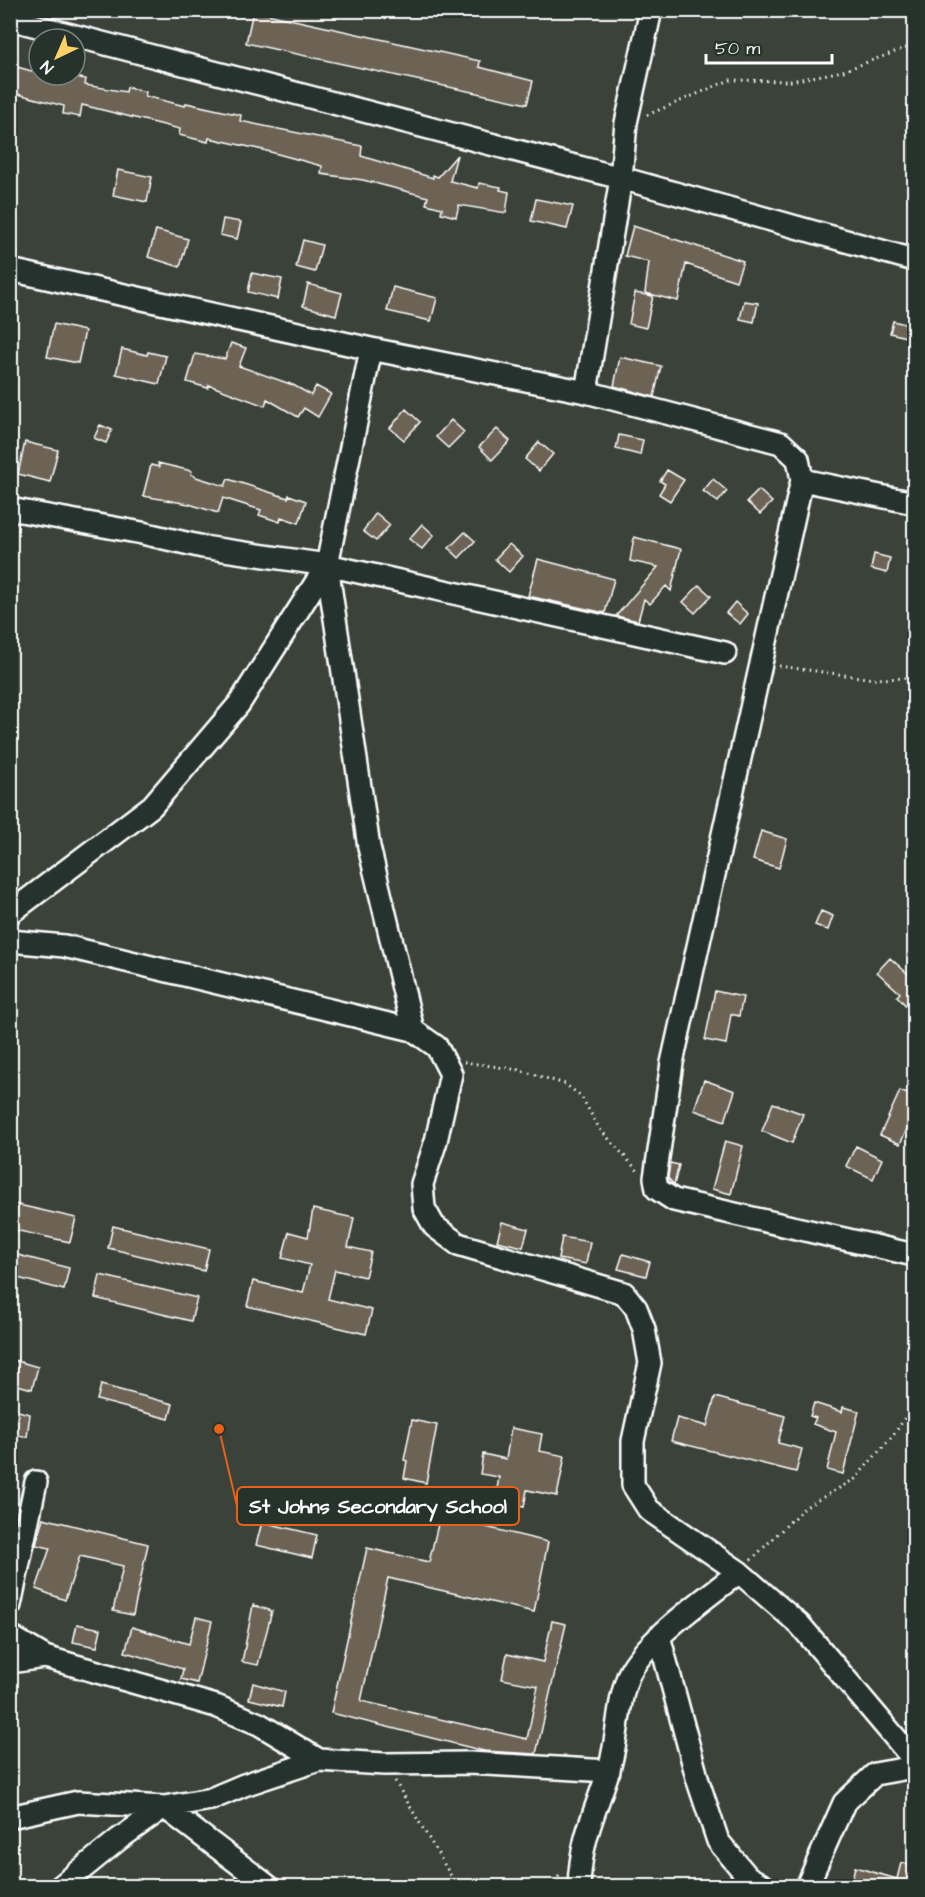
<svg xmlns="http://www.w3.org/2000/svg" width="925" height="1897" font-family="'Architects Daughter',sans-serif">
<rect width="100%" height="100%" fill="#3b4239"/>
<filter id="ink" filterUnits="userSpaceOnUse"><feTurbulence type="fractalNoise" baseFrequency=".0167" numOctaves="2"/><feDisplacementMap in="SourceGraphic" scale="12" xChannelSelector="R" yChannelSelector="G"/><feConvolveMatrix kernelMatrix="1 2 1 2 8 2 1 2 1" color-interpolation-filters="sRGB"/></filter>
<g filter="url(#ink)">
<path fill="#6c6455" stroke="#fff" stroke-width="1.5" d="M253 11 480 61 479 67 533 81 527 104 246 43Z
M10 65 39 73V75L69 81 70 76 86 79 85 85 126 92 127 87 146 92 145 96 185 106 186 103 241 115 240 121 362 146 361 156 433 178V175L438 177 457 155 450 181 478 188 479 183 501 187 500 190 509 192 506 213 459 205 456 217 441 213 442 208 426 204 428 197 363 180 321 174 322 166 263 150 209 138 208 142 179 135 180 129 82 105 80 117 63 114 64 106 10 92Z
M118 170 152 177 147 202 113 195Z
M536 199 573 206 567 229 531 221Z
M223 219 241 222 237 239 220 235Z
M633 226 743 261 736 281 686 264 678 301 645 293 649 262 625 256Z
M156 230 188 239 180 267 148 257Z
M303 240 322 245 315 272 296 267Z
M252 273 282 279 278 299 248 292Z
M308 284 342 293 336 315 303 306Z
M393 287 437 298 431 321 387 311Z
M635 293 653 296 646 328 629 324Z
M744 301 758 303 754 322 740 319Z
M893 321 913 326 910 338 890 333Z
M54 324 85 331 78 363 47 357Z
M231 343 246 348 239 366 293 385 311 395 316 386 331 394 318 417 304 408 298 417 267 399 265 406 209 385 208 388 187 382 195 354 225 359Z
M122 349 147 355 148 352 166 356 159 384 116 374Z
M620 357 661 366 654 397 614 386Z
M406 409 420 422 404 440 390 428Z
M451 420 464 432 448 448 436 437Z
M100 425 112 430 106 443 94 438Z
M497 429 510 441 492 460 479 447Z
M619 435 643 440 640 455 616 449Z
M25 442 58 450 50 482 18 474Z
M539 442 553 454 539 471 525 459Z
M158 463 192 471 191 474 196 477 225 486 228 479 288 498 289 495 306 501 299 523 281 517 280 522 259 515 261 510 223 498 218 513 189 504 143 496 151 465 159 467Z
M667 470 684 480 670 501 659 494 665 484 660 481Z
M713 479 727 491 718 502 703 491Z
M759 490 772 502 760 514 747 502Z
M376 513 390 525 376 541 363 531Z
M422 524 434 535 422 549 409 539Z
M465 532 475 541 459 558 449 548Z
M634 537 681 549 671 591 666 586 650 604 644 599 638 621 616 616 658 567 630 561Z
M509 544 523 556 509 572 495 559Z
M874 554 890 558 887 573 871 569Z
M538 559 614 579 605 613 528 596Z
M699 585 711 596 695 613 683 602Z
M735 602 748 614 740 624 726 613Z
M761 831 787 839 779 868 753 860Z
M821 911 833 916 828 930 815 925Z
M890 958 915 980V1015L897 996 900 993 877 972Z
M715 991 743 997 739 1016 731 1014 726 1044 705 1040Z
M704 1080 735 1091 725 1121 694 1110Z
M900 1091 915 1097V1112L900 1144 880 1135Z
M773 1103 803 1114 792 1143 762 1131Z
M725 1141 743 1146 731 1194 712 1189Z
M856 1146 882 1159 873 1179 846 1166Z
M670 1163 679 1165 674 1185 668 1178Z
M10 1203 76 1218 70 1242 10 1229Z
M313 1209 354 1218 348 1247 371 1252 365 1277 335 1270 328 1299 372 1310 366 1334 247 1306 253 1281 303 1293 310 1265 282 1258 289 1232 308 1237Z
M502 1222 528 1229 523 1247 497 1241Z
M113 1226 209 1249 204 1271 108 1248Z
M562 1237 590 1242 586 1264 558 1259Z
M10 1253 69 1268 64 1290 10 1276Z
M623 1254 650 1262 646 1276 618 1269Z
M100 1275 197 1298 191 1321 95 1298Z
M10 1359 38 1367 32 1389 10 1383Z
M101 1385 173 1404 169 1419 97 1400Z
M715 1397 785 1416 778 1443 802 1449 796 1472 671 1441 677 1418 707 1426Z
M814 1403 842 1412 843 1407 859 1411 843 1474 827 1470 836 1432 813 1424 816 1418 810 1416Z
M10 1409 30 1414 27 1437 10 1433Z
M412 1420 437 1425 426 1483 404 1478 407 1461 404 1460Z
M511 1428 542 1434 539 1451 565 1456 557 1496 527 1490 524 1507 495 1501 499 1477 480 1474 483 1454 506 1459Z
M440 1516 548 1542 534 1612 388 1578 361 1701 527 1739 538 1686 502 1679 507 1654 543 1662 552 1621 566 1624 536 1754 484 1751 331 1713 367 1548 429 1562Z
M43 1518 148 1544 133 1615 113 1611 123 1566 80 1556 65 1600 36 1589 50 1548 36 1545Z
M262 1522 317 1535 312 1558 256 1545Z
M253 1605 272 1611 258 1665 242 1662Z
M196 1617 212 1621 197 1683 181 1679 183 1669 125 1652 132 1627 189 1644Z
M77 1624 101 1629 97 1647 73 1642Z
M253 1683 285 1692 282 1707 249 1699Z
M901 1863 915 1866V1887H850L855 1867 897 1879Z"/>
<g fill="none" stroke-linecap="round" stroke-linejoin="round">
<g stroke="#fff" stroke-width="26">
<path id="minor" d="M10 19 621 178 914 260
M10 270 371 349 586 392 781 443 798 459 802 480 672 1063 655 1178 657 1189 674 1200 914 1255
M371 349 327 565 369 847 413 1030
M586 392 621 178 626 123 651 10
M802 480 914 503
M10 509 142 533 203 547 327 565 725 653
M10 913 152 806 239 704 327 565
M10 941 64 946 413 1030 437 1047 451 1074 436 1141 422 1184 424 1208 434 1226 458 1244 624 1293 636 1308 644 1329 650 1363 633 1441V1485L649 1510 739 1572 800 1625 914 1760
M10 1605 36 1482
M10 1636 45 1657 216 1706 259 1724 319 1760
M659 1636 698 1781 718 1841 748 1877 764 1886
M10 1662 45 1657
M10 1817 78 1802 164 1807 268 1886
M61 1886 119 1839 164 1807 211 1799 244 1785 319 1760 384 1764 469 1763 609 1771
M579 1886C581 1838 594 1816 608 1772 619 1741 616 1705 629 1674 644 1641 710 1595 739 1572
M807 1886 844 1803 875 1774 914 1767"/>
</g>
<path stroke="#fff" stroke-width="3" stroke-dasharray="1.5 4.5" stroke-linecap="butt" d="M647 115 730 80 791 81 843 71 914 45
M779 666 874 679 914 678
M464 1062 519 1070 565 1084 581 1096 599 1128 638 1171
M751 1560 804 1508 855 1479 895 1433 914 1404
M395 1781 457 1886
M550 1886 561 1874"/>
<use href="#minor" stroke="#26332d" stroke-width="21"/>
</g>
</g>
<path fill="none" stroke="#e96118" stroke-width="2" d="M219 1429L237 1506"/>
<circle fill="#e96118" stroke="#26332d" stroke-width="2" cx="219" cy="1429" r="6"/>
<rect fill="#26332d" stroke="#e96118" stroke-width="2" x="237" y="1487" width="282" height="38" rx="6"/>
<g font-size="20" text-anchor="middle" font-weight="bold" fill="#fff">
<text x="378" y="1513">St Johns Secondary School</text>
</g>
<rect width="925" height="1897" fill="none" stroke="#26332d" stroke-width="36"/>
<rect x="18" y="18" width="889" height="1861" fill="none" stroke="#fff" stroke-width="2" filter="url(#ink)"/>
<g transform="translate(57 57) rotate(224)"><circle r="28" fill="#26332d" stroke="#7d8581" stroke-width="1.5"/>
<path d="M0-4.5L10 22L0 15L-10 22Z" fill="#ffd166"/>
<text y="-9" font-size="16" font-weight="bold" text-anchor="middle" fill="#ffffff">N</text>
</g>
<path d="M706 54v9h126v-9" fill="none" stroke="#ffffff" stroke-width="3"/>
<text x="715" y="54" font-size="18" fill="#ffffff" stroke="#26332d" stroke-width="4.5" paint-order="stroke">50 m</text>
</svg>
